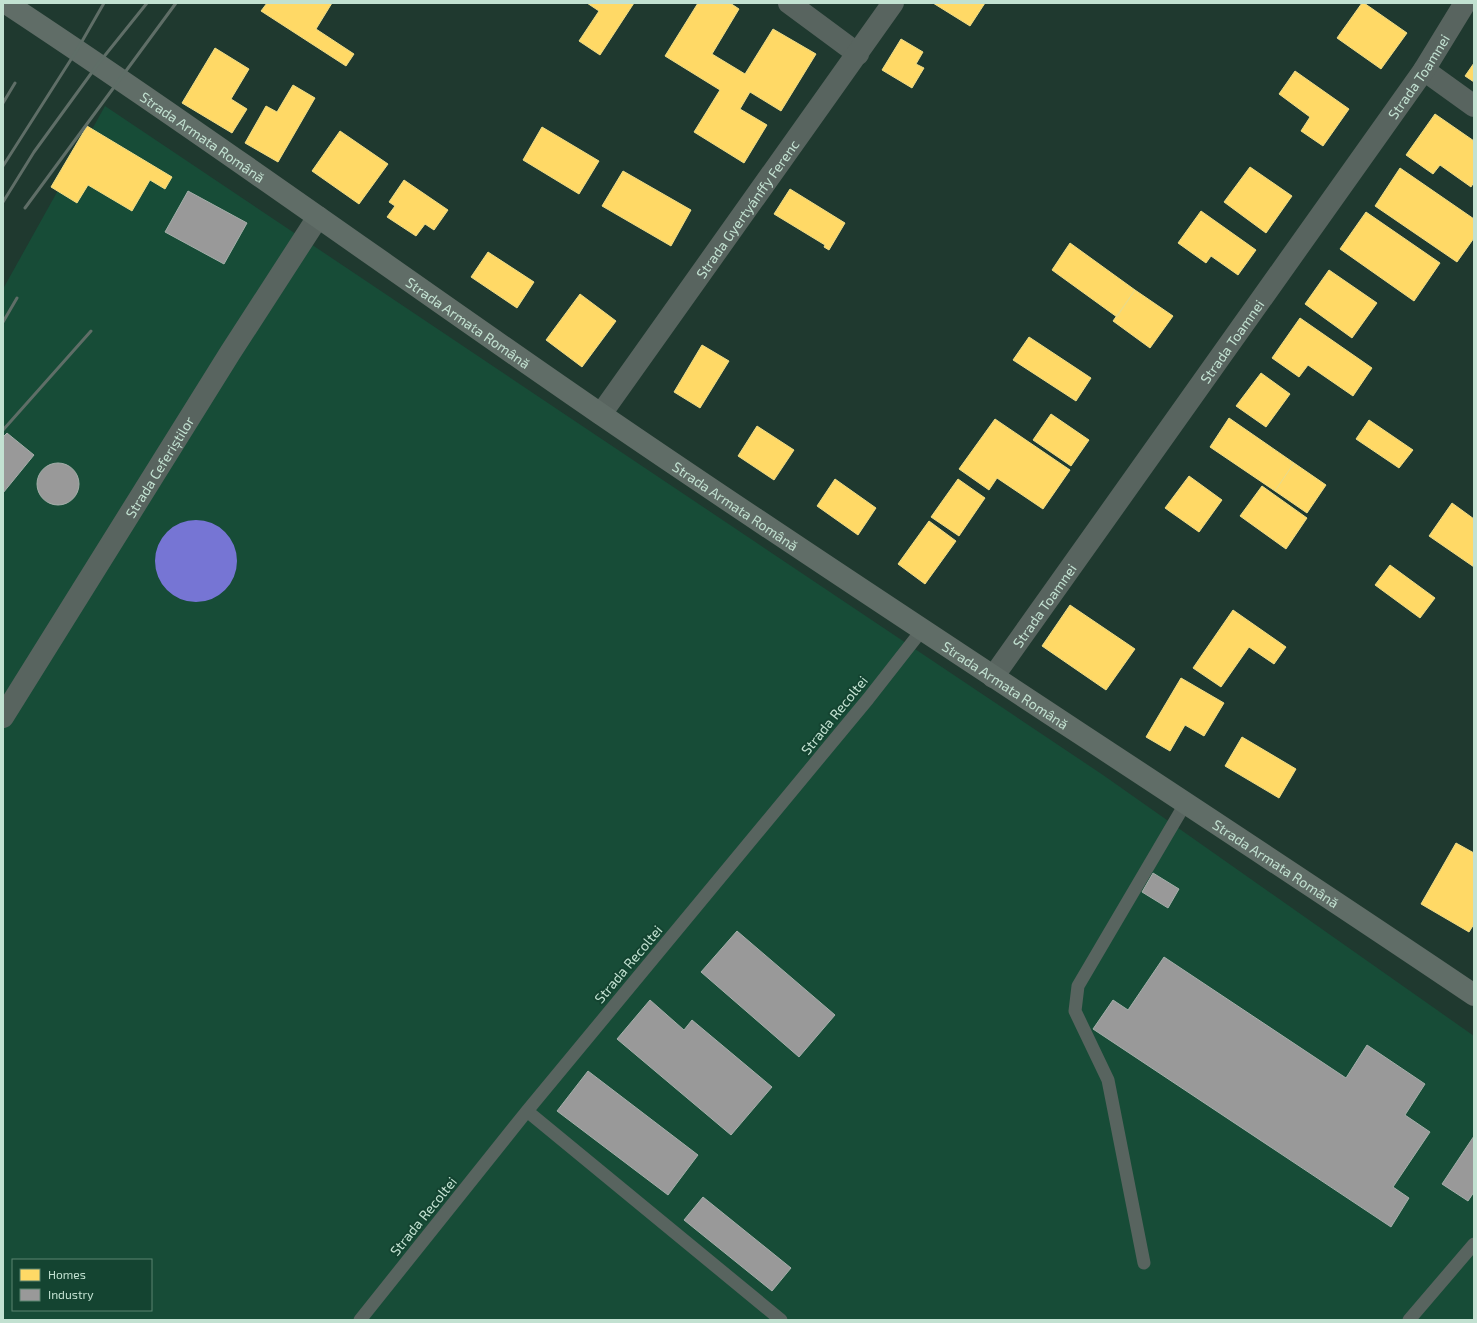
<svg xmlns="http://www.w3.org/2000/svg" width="1477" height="1323" font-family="'Exo 2',sans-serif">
<rect width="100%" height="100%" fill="#1f392f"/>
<path fill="#174c37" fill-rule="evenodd" d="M105 106 1103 775 1474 1036V1320H3V289ZM13 1260H151V1310H13Z"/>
<path fill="#7675d4" d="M155 561a41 41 0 1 1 82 0a41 41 0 1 1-82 0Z"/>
<path fill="#ffd966" stroke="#eddb86" d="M267 3H332L316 29 354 54 346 66 261 11Z
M587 3H634L600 55 579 41 599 11Z
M698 3H730L739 9 712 54 745 74 773 29 816 54 781 111 750 92 740 109 767 125 744 163 694 132 720 90 665 56Z
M933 3H985L970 26Z
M1362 3H1364L1407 33 1381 69 1337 38Z
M901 39 923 52 916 64 924 68 912 88 882 70Z
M215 48 249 69 231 99 247 109 232 133 182 103Z
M1474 63V82L1465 76Z
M1295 71 1349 109 1323 146 1301 131 1310 117 1279 94Z
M293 85 315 98 278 162 245 143 266 106 277 112Z
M1435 114 1474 141V182L1471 187 1440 165 1433 174 1406 155Z
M87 126 172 177 165 189 150 180 132 211 88 185 77 203 51 187Z
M542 127 599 161 579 194 523 160Z
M340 131 388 164 359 204 312 171Z
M1250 167 1292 196 1266 233 1224 202Z
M1400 168 1474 219V238L1457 262 1375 206Z
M623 171 691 210 671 246 602 206Z
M404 180 448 210 434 230 425 224 416 236 387 217 395 206 389 202Z
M790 189 845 223 829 250 824 247 825 245 774 214Z
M1201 211 1256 250 1238 275 1211 256 1206 263 1178 243Z
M1366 212 1440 263 1414 301 1340 249Z
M1070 243 1135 290 1117 317 1052 270Z
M488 252 534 282 517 308 471 277Z
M1329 270 1377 303 1352 338 1305 304Z
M1135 290 1173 316 1150 348 1113 321Z
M580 294 616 321 582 367 546 340Z
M1300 318 1372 368 1353 396 1308 365 1299 377 1272 358Z
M1029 337 1091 378 1076 401 1013 360Z
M702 345 729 361 700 408 674 392Z
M1261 373 1290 394 1266 427 1236 406Z
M1051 414 1089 440 1071 466 1033 440Z
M1229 418 1294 463 1275 491 1210 447Z
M995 419 1070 470 1043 509 997 478 989 490 959 469Z
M1369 420 1413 450 1399 468 1356 439Z
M757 426 794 450 774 480 738 456Z
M1294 463 1326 485 1307 513 1275 491Z
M1189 476 1222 500 1199 532 1165 508Z
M835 479 876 508 858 535 817 506Z
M958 479 985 498 959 536 931 517Z
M1262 486 1307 518 1286 549 1240 516Z
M1452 503 1474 519V567L1429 536Z
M929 521 956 541 925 584 898 564Z
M1390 565 1435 598 1420 618 1375 585Z
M1070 605 1135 649 1106 690 1042 646Z
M1233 610 1286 647 1274 664 1249 647 1221 687 1193 668Z
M1181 678 1224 703 1204 736 1185 725 1170 751 1146 737Z
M1242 737 1296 769 1279 798 1225 766Z
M1456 843 1474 853V924L1469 932 1421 904Z"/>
<path fill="#999" stroke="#a5afaa" d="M188 191 247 223 224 264 165 232Z
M7 433 34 455 3 493V437Z
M37 484a21 21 0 1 1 42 0a21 21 0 1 1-42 0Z
M1153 873 1179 889 1168 908 1142 892Z
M737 931 835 1015 799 1057 701 972Z
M1164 957 1346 1078 1367 1045 1425 1084 1405 1115 1430 1132 1393 1187 1409 1198 1391 1227 1093 1029 1113 1000 1128 1010Z
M650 1000 684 1030 692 1020 772 1087 731 1135 617 1039Z
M588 1071 698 1155 668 1195 557 1111Z
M1474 1136V1192L1468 1201 1442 1184Z
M703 1197 791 1268 772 1291 684 1220Z"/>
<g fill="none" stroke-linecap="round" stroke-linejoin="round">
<path stroke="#58645f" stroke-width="13" d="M527 1111 781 1320
M1144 1263 1108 1080 1075 1011 1078 986 1185 804
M360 1320 527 1111 868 699 922 630
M1409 1320 1474 1244"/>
<g stroke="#58645f" stroke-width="22">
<path d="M789 3 858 54"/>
<path d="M1424 70 1474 106"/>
<path id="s1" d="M601 414 893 3"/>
<path id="s2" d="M993 677 1424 70 1465 3"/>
<path id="s3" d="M3 717 230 353 318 217"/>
</g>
<path stroke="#606d67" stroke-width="22" id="s4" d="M6 3C206 135 401 277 599 413 888 611 1184 799 1474 995"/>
<path stroke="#5f6e67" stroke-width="3" d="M3 103 15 83
M3 166 77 50 104 3
M3 202 34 152 98 64 147 3
M25 208 176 3
M3 322 17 298
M3 430 91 331"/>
</g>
<g text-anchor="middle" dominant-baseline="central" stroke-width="4" stroke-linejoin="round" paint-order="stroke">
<g font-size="14" fill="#c2e1d1" stroke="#144431">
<text stroke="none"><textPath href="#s2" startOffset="736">Strada Toamnei</textPath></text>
<text stroke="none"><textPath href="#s4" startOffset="238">Strada Armata Română</textPath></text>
<text stroke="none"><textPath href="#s1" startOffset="252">Strada Gyertyánffy Ferenc</textPath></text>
<text stroke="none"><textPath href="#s4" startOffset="562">Strada Armata Română</textPath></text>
<text stroke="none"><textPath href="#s2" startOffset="412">Strada Toamnei</textPath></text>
<text stroke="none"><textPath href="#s3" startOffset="295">Strada Ceferiștilor</textPath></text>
<text stroke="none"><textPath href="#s4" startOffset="886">Strada Armata Română</textPath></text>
<text stroke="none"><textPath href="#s2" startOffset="88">Strada Toamnei</textPath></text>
<text stroke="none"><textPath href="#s4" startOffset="1210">Strada Armata Română</textPath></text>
<text transform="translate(834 715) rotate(-51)">Strada Recoltei</text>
<text stroke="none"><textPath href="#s4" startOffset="1534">Strada Armata Română</textPath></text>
<text transform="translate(628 964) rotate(-50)">Strada Recoltei</text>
<text transform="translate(423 1216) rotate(-51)">Strada Recoltei</text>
</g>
</g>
<rect width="1477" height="1323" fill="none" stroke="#c2e1d1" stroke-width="8"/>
<rect x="12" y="1259" width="140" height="52" fill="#144431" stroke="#5a8371"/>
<rect x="20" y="1269" width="20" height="12" fill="#ffd966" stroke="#5a8371"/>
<text x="48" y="1279" font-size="12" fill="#c2e1d1">Homes</text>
<rect x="20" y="1289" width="20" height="12" fill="#999999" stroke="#5a8371"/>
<text x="48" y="1299" font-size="12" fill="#c2e1d1">Industry</text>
</svg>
